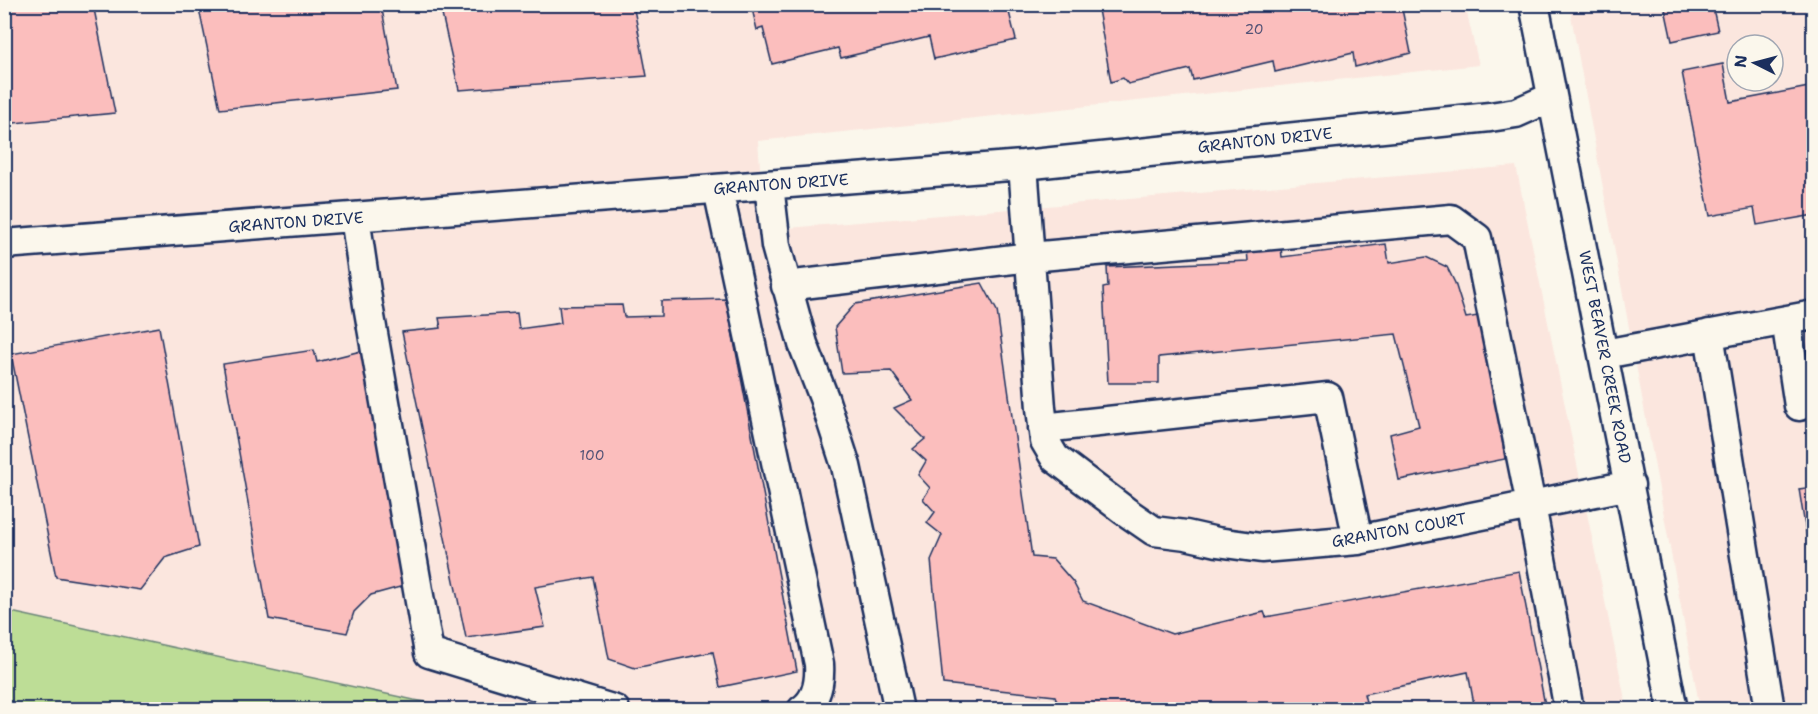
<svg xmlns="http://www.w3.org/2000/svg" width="1818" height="714" font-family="'Shantell Sans',sans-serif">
<rect width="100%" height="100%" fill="#fbf7ec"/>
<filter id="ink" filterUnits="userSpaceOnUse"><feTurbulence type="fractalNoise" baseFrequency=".0167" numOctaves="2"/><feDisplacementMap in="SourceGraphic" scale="12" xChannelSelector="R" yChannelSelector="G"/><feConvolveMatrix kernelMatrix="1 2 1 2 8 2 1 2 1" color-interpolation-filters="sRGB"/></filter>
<g filter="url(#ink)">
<path fill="#fbe6de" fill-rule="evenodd" d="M5 5H1465L1479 65 758 141 765 230 1516 166 1627 709H467L414 700 11 612 5 613Z
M1569 5H1813V709H1700ZM1737 45H1773V81H1737Z"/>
<path fill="#bddd96" stroke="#6c867a" stroke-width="1.5" d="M11 612 414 700 469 709H5V614Z"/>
<path fill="#fbbebd" stroke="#1b2f5e" stroke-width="1.5" d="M4 4H93L115 113 4 124Z
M198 4H381L397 90 220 109Z
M459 4H633L647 76 459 90 441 10Z
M751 4H1007L1016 40 934 59 929 37 841 58 838 48 772 64 763 28 757 30Z
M1097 4H1401L1411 53 1355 67 1353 53 1275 72 1273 61 1193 80 1190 69 1128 84 1123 78 1111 82Z
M1664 4H1712L1718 31 1672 41Z
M1723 64 1730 102 1814 86V215L1757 225 1754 208 1710 216 1682 72Z
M1386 244 1389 263 1426 257 1447 267 1455 283 1466 318 1484 315 1505 459 1399 480 1390 434 1419 426 1396 334 1159 357V383H1108L1103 288 1108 287 1107 267 1248 261 1247 249 1281 247 1282 257Z
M982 283 997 311 1032 557 1053 559 1073 582 1083 601 1172 634 1264 612 1266 617 1519 571 1546 710H1475L1468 672 1364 694 1368 710H1318L1317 704 1285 710H1060L1055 696 943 684 931 560 942 535 927 523 935 512 923 499 930 488 918 475 926 461 913 449 925 439 894 408 912 400 891 371 842 373 835 327 855 304Z
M726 299 797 671 720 687 713 652 635 668 609 659 593 577 535 587 545 627 466 638 402 332 441 328 439 318 517 313 519 329 561 323 559 306 622 305 624 317 661 316V301Z
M159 327 199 547 165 558 140 590 56 577 11 354Z
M369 349 411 584 371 595 354 612 347 633 269 619 223 364 314 350 317 362Z
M1814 487V582L1799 489Z"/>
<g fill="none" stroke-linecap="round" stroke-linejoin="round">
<g stroke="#1b2f5e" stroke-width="33">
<path id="minor" d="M1534 4 1673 710
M1023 165 1041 408 1045 441 1055 458 1125 511 1154 531 1186 535 1217 542 1261 548 1358 540 1630 485
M769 185 776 246 803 344 824 398 846 466 899 710
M718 189 819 664C820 681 817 700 802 710
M355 217 368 305 429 653 615 710
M4 244 1023 165 1490 117 1516 113 1552 97
M786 286 1030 257 1451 219 1477 238 1531 505 1569 710
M1786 320 1799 406
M1709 334 1770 710
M1604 354 1814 315
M1043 428 1328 397 1358 540"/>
</g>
<use href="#minor" stroke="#fbf7ec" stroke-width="28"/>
</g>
</g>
<g text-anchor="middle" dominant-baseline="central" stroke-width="5" stroke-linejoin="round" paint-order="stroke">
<g font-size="14" fill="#535376">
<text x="1254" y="29">20</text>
<text x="592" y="455">100</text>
</g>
<g font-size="16" fill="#1b2f5e" stroke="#fbf7ec">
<text transform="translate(1265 140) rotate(-6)">GRANTON DRIVE</text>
<text transform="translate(781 184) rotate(-4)">GRANTON DRIVE</text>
<text transform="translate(296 222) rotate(-4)">GRANTON DRIVE</text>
<text transform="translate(1605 357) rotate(79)">WEST BEAVER CREEK ROAD</text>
<text transform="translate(1399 530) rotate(-10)">GRANTON COURT</text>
</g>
</g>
<rect width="1818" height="714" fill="none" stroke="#fbf7ec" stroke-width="24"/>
<rect x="12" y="12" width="1794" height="690" fill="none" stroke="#1b2f5e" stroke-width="2" filter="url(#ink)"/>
<g transform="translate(1755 63) rotate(276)"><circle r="28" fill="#fbf7ec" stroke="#a1a7b3" stroke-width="1.5"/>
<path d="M0-4.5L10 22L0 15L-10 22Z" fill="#1b2f5e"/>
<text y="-9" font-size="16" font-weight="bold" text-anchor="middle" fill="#1b2f5e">N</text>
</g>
</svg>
